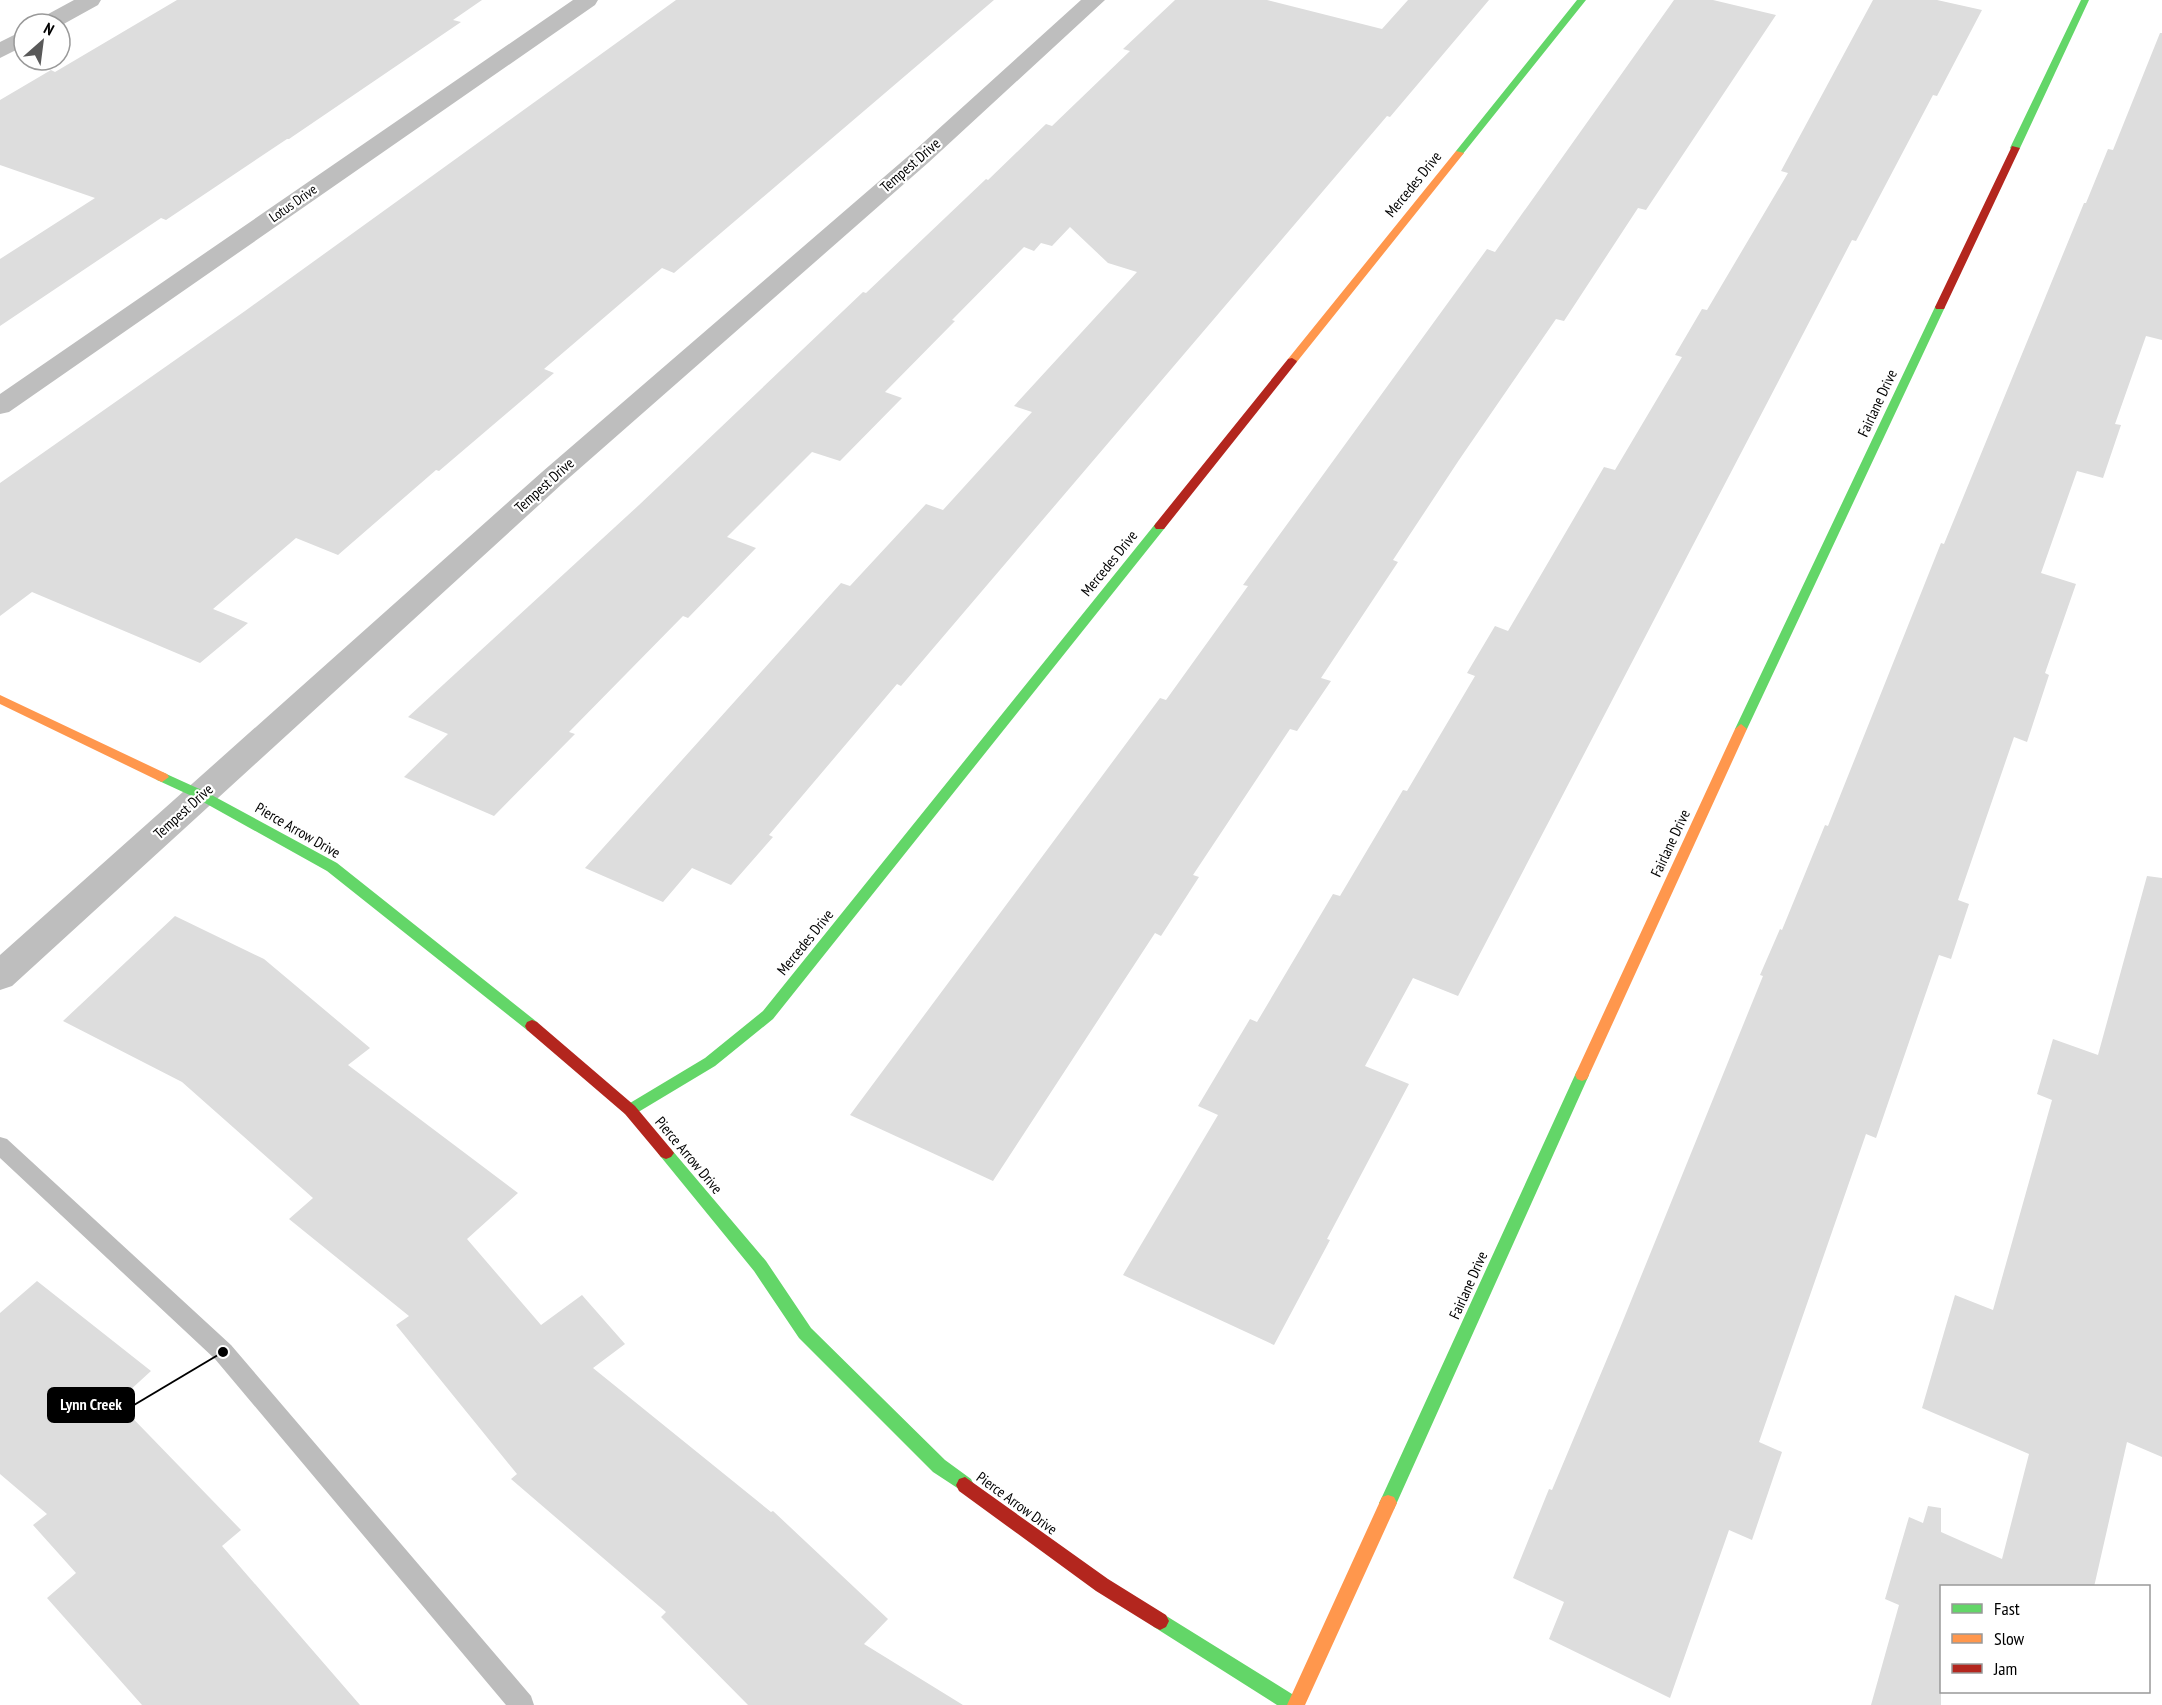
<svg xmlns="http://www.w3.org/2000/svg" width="2162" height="1705" font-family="'PT Sans Narrow',sans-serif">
<rect width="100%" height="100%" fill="#fff"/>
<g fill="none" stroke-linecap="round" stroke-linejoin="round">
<path fill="#bcbcbc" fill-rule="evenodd" d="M0 1137 7 1139 231 1345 531 1696 534 1705H506L215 1359 0 1158Z"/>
</g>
<path fill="#ddd" d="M177 0H482L453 20 461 22 289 139H287L166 220 161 218 0 326V259L95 198 0 165V100L51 70 55 72Z
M676 0H994L674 273 662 268 544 369 554 373 439 471 436 470 338 555 296 538 213 609 248 623 200 663 32 592 0 616V483L245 311Z
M1175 0H1267L1382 29 1408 0H1489L1390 117 1387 116 901 686 897 684 769 835 773 837 731 885 692 868 663 902 585 868 841 583 850 586 926 504 943 510 1032 412 1014 406 1137 272 1108 263 1070 227 1052 246 1041 243 1034 251 1024 247 952 320 955 321 885 392 902 398 840 461 812 452 727 537 756 548 688 618 683 616 569 732 575 734 494 816 404 777 448 734 408 717 639 505 863 292 866 293 986 179 988 180 1046 124 1052 126 1130 51 1123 49Z
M1674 0H1713L1776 15 1646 210 1638 208 1564 321 1556 319 1459 460 1393 560 1398 562 1321 678 1331 681 1297 731 1290 729 1193 875 1199 877 1161 936 1155 933 993 1181 850 1115 1160 698 1166 700 1248 586 1243 585 1487 249 1495 252Z
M1873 0H1937L1982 10 1937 96 1933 95 1856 241 1852 240 1458 996 1413 978 1365 1066 1409 1084 1327 1239 1330 1240 1274 1345 1123 1275 1218 1115 1198 1106 1250 1019 1257 1022 1333 894 1340 896 1403 790 1407 791 1475 676 1467 673 1495 626 1508 631 1604 467 1615 470 1682 357 1675 355 1702 309 1707 310 1788 173 1781 171Z
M2160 33H2162V340L2146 336 2115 424 2121 425 2103 478 2077 471 2041 573 2076 584 2045 673 2049 675 2027 742 2014 737 1958 900 1969 904 1951 959 1939 955 1876 1138 1866 1134 1759 1442 1782 1452 1752 1540 1729 1530 1670 1698 1549 1639 1564 1602 1513 1578 1549 1489 1552 1490 1620 1328 1763 976 1760 975 1780 929 1782 930 1825 825 1828 826 1941 543 1944 544 2084 203H2086L2108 149 2113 150Z
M2147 876 2162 878V1457L2127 1442 2094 1587H1941V1705H1871L1899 1605 1885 1599 1909 1517 1923 1523 1928 1506 1941 1508V1532L2002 1559 2029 1454 1922 1408 1955 1295 1993 1310 2052 1100 2037 1094 2053 1039 2098 1055Z
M175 916 264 959 370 1048 348 1065 518 1193 467 1239 541 1325 582 1295 625 1344 593 1368 771 1512 773 1511 888 1619 864 1644 963 1705H748L661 1617 666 1612 511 1479 517 1474 396 1325 409 1316 289 1219 313 1198 182 1082 63 1021Z
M37 1281 151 1371 117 1402 241 1530 222 1546 360 1705H142L47 1598 76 1573 33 1525 47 1514 0 1474V1313Z"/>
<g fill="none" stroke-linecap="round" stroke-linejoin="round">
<path fill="#bebebe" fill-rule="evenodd" d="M74 0H101L98 5 60 26 36 24 39 19Z
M573 0H598L595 5 9 412 0 414V394Z
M1081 0H1105L929 162 562 484 12 986 0 990V955L542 472 913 152Z
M24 30V46L0 58V42Z"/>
<path fill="#63d668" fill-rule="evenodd" d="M1577 0H1586L1462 155H1456V151Z
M2081 0H2089L2020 148 2012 150 2010 148Z
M1940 304 1945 307 1747 729 1741 734 1736 732 1735 729 1935 307Z
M1160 522 1164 523 1166 526 1164 529 773 1019 715 1066 635 1114 630 1116 625 1114 623 1110 625 1106 705 1058 763 1011 1156 523Z
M162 772 206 792 337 863 537 1022 539 1026 537 1030 532 1032 527 1030 327 871 196 798 157 780 155 777Z
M1582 1069 1587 1071 1589 1075 1394 1509 1388 1511 1382 1509 1379 1503 1382 1497 1575 1075 1577 1071Z
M666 1147 671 1149 766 1261 811 1328 945 1460 971 1479 974 1485 971 1491 965 1493 933 1472 799 1338 754 1271 661 1157 658 1153 661 1149Z
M1160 1612 1300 1699 1303 1705H1277L1154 1627 1151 1621 1154 1615Z"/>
<path fill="#ff974d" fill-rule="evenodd" d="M1456 151 1464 153 1296 363H1288V359Z
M0 695 167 774 169 777 162 782 157 780 0 704Z
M1741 724 1747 729 1589 1075 1587 1079 1582 1081 1577 1079 1575 1075 1735 729Z
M1388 1495 1394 1497 1397 1503 1305 1705H1287L1382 1497Z"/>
<path fill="#b3261e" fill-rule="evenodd" d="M2012 146 2020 148 1945 307 1944 309H1936L1935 307Z
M1292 358 1297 361 1296 363 1164 529H1156L1154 526 1156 523 1288 359Z
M532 1020 537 1022 635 1106 671 1149 674 1153 671 1157 666 1159 661 1157 625 1114 527 1030 525 1026 527 1022Z
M965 1477 1108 1579 1166 1615 1169 1621 1166 1627 1160 1630 1154 1627 1096 1591 959 1491 956 1485 959 1479Z"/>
</g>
<g text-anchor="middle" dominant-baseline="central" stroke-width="4.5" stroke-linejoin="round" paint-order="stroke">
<g font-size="14" fill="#000" stroke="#fff">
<text transform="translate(293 203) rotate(-35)">Lotus Drive</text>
</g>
<g font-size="15" fill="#000" stroke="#fff">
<text transform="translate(910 165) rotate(-41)">Tempest Drive</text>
<text transform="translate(1413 184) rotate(-51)">Mercedes Drive</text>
<text transform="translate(1877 403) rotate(-65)">Fairlane Drive</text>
<text transform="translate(544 485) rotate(-42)">Tempest Drive</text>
<text transform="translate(1109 563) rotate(-51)">Mercedes Drive</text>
<text transform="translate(183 811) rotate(-42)">Tempest Drive</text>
<text transform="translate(298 830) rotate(30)">Pierce Arrow Drive</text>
<text transform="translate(1670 843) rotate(-65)">Fairlane Drive</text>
<text transform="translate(805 942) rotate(-51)">Mercedes Drive</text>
<text transform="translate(689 1155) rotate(50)">Pierce Arrow Drive</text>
<text transform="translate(1468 1285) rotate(-66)">Fairlane Drive</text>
<text transform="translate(1017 1503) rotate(36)">Pierce Arrow Drive</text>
</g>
</g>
<path fill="none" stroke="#000" stroke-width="2" d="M223 1352L134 1405"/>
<circle fill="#000" stroke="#fff" stroke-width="2" cx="223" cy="1352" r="6"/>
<rect fill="#000" stroke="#000" stroke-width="2" x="48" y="1388" width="86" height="34" rx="6"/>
<g font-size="16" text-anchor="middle" font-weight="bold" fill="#fff">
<text x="91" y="1410">Lynn Creek</text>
</g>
<rect x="1940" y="1585" width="210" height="108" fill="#ffffff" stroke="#999999" stroke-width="1.5"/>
<rect x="1952" y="1604" width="30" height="9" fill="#63d668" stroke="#999999" stroke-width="1.5"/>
<text x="1994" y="1615" font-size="18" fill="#000000">Fast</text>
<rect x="1952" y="1634" width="30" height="9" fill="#ff974d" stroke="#999999" stroke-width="1.5"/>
<text x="1994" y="1645" font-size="18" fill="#000000">Slow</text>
<rect x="1952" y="1664" width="30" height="9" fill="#b3261e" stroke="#999999" stroke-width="1.5"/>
<text x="1994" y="1675" font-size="18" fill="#000000">Jam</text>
<g transform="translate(42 42) rotate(28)"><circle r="28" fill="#ffffff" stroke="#999999" stroke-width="1.5"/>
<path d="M0-4.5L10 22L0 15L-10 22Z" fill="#595959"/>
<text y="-9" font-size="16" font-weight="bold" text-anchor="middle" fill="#000000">N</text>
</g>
</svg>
